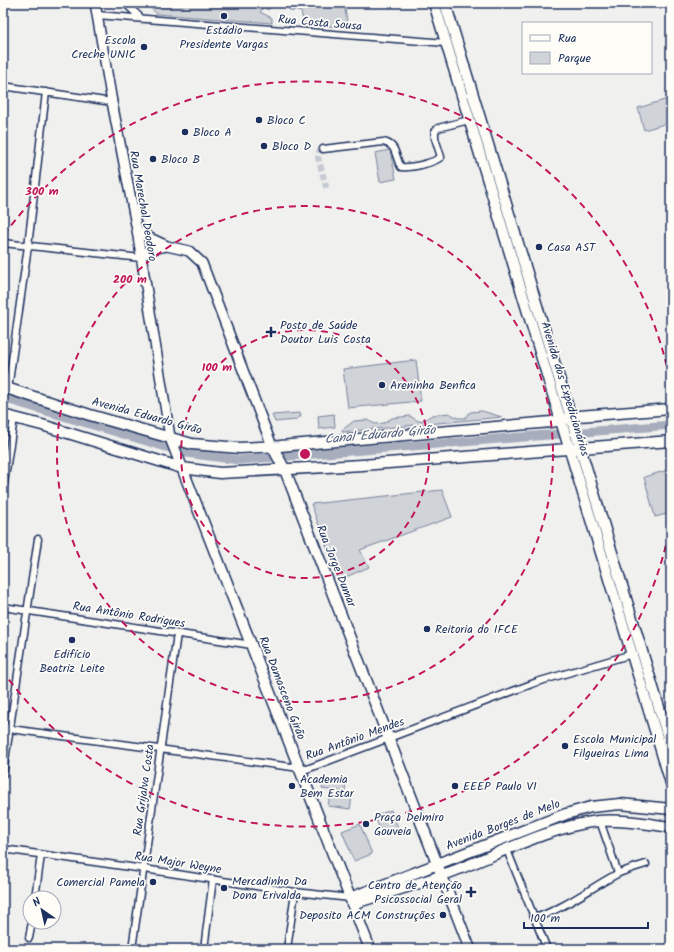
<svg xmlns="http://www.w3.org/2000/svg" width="674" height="952" font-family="Kalam,sans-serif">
<rect width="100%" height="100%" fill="#f0f0ee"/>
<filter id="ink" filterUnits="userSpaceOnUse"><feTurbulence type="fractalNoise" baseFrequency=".025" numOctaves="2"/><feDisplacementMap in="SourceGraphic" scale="8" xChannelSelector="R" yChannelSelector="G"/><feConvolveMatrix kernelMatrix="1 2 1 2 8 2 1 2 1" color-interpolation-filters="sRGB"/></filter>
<g filter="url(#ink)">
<path fill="#d0d3d8" stroke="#76819b" d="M145 3H344L348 27 304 25 301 12 294 10 292 12C284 4 275 4 267 10L264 6 260 12 272 18V23L157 14Z
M671 98V122L644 130 638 108Z
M390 150 396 179 380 182 375 153Z
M416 360 421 401 348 408 343 369Z
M482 411 502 417 342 432V430L354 421 367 420 375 424 384 423 392 418 410 416 418 421 424 420 432 415 449 413 458 418H465L470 412Z
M300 413 301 417H298L296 420 275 422 272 415Z
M334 414 335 427 319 429 318 416Z
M671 469V513L655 517 644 477Z
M442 490 452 517 360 550 369 567 339 580 311 504Z
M324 779 346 781 345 792 322 789Z
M330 794 352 797 350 809 328 806Z
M391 810 398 828 382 835 375 816Z
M360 824 372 854 354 861 342 831Z"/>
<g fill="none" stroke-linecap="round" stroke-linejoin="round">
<path stroke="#a7adbd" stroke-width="9" d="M3 398 186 453 239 460 671 425"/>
<path stroke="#c5c9d1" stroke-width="6" stroke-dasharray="6 3" stroke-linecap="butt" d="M323 149 319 152 318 157 327 190"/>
<g stroke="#1b2f5e" stroke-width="9">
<path id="street" d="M125 3 142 19
M97 15 446 43
M3 86 112 102
M323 149 383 142C398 145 394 156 401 167 412 168 433 163 441 157L435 138V131L438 128 469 120
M3 243 141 258
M8 389 28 246 46 92
M3 490 14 418
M3 607 252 645
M3 728 307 769 537 682 632 654
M3 774 38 539
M600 821 618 873
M3 849 144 869 295 892 350 898
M507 850 547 949
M35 898 41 855
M535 918C565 908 589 889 617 874 626 870 636 867 646 864
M29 938 32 922
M132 949 177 634
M204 949 213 879
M287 949 295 892"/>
</g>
<g stroke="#1b2f5e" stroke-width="12">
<path id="secondary" d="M95 3 112 102 137 230 170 437
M137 230 150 238 167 246 189 251 202 263 272 446
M141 258C147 248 156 248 167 246"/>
</g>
<g stroke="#1b2f5e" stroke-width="13">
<path id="primary" d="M434 3 671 783
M445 3C521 251 595 499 671 747
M3 387 90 415 192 444 239 448 280 446 551 422 579 416 671 409
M3 415 42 425 182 468 220 473 362 465 671 441
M170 437 370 949
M272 446 285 470 470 949
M350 898 566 814 591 807 620 804 671 809
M352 904C382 894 413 886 443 875 491 858 547 827 598 821 622 819 647 824 671 827"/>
</g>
<use href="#street" stroke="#fdfcf7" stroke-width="6"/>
<use href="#secondary" stroke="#fdfcf7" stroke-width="9"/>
<use href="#primary" stroke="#fdfcf7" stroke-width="10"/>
</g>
</g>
<g fill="none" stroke="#c2185b" stroke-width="2" stroke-dasharray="7 5">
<circle cx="305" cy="454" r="124"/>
<circle cx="305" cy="454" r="248"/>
<path d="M671 522A372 372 0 0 1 4 673M4 235A372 372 0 0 1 671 386"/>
</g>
<g fill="#1b2f5e" stroke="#fdfcf7" stroke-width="1.5">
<circle cx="224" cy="16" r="4"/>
<circle cx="144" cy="47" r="4"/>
<circle cx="259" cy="120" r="4"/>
<circle cx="185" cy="132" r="4"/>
<circle cx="264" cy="146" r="4"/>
<circle cx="153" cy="159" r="4"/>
<circle cx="539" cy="247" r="4"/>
<path d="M269 326h4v4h4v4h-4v4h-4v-4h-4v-4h4z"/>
<circle cx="382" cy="385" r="4"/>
<circle cx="427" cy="629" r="4"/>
<circle cx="72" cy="640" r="4"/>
<circle cx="565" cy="746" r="4"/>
<circle cx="292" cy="786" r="4"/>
<circle cx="455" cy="786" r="4"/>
<circle cx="366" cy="824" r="4"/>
<circle cx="153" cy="882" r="4"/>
<circle cx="224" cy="888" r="4"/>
<path d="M469 886h4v4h4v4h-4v4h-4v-4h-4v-4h4z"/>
<circle cx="443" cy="915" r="4"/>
</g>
<g text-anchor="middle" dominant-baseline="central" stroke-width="3.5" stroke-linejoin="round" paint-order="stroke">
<g font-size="12" fill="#1b2f5e" stroke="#fdfcf7">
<text transform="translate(320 23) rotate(5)">Rua Costa Sousa</text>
<text transform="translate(143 206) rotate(80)">Rua Marechal Deodoro</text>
<text transform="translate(565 389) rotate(73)">Avenida dos Expedicionários</text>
<text transform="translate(147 416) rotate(15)">Avenida Eduardo Girão</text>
<text transform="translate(336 566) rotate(68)">Rua Jorge Dumar</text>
<text transform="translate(129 615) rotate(9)">Rua Antônio Rodrigues</text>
<text transform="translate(282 688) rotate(69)">Rua Damasceno Girão</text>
<text transform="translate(355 739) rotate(-20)">Rua Antônio Mendes</text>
<text transform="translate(144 790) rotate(-82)">Rua Grijalva Costa</text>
<text transform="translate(503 825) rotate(-21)">Avenida Borges de Melo</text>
<text transform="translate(178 863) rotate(9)">Rua Major Weyne</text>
</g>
<g font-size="12" fill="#1b2f5e" stroke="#fdfcf7" text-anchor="start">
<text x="224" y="30" text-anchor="middle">Estádio<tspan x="224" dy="14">Presidente Vargas</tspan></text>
<text x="136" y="40" text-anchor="end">Escola<tspan x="136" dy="14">Creche UNIC</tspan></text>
<text x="267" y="120">Bloco C</text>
<text x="193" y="132">Bloco A</text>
<text x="272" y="146">Bloco D</text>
<text x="161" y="159">Bloco B</text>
<text x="547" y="247">Casa AST</text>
<text x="280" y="325">Posto de Saúde<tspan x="280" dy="14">Doutor Luis Costa</tspan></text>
<text x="390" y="385">Areninha Benfica</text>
<text x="435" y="629">Reitoria do IFCE</text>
<text x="72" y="654" text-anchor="middle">Edifício<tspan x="72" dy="14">Beatriz Leite</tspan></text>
<text x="573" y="739">Escola Municipal<tspan x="573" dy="14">Filgueiras Lima</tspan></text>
<text x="300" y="779">Academia<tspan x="300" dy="14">Bem Estar</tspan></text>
<text x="463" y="786">EEEP Paulo VI</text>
<text x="374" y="817">Praça Delmiro<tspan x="374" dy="14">Gouveia</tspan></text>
<text x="232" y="881">Mercadinho Da<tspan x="232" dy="14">Dona Erivalda</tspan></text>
<text x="145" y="882" text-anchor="end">Comercial Pamela</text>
<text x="462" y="885" text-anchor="end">Centro de Atenção<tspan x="462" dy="14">Psicossocial Geral</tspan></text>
<text x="435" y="915" text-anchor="end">Deposito ACM Construções</text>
</g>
<g font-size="13" font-style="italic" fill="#4c5b7f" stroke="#fdfcf7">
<text transform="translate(380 435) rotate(-5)">Canal Eduardo Girão</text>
</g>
</g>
<circle cx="305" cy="454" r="6" fill="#c2185b" stroke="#fdfcf7" stroke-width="2"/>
<g font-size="12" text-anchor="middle" font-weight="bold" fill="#c2185b" stroke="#fdfcf7" stroke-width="3.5" stroke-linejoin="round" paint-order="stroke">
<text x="42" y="195">300 m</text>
<text x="130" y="283">200 m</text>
<text x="217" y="371">100 m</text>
</g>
<rect width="674" height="952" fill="none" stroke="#fdfcf7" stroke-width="16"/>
<rect x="8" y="8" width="658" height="936" fill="none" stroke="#1b2f5e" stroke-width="1.5" filter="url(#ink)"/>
<rect x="522" y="22" width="130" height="52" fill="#fdfcf7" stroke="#a3aaba"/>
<rect x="530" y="35" width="20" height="6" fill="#fdfcf7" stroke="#a3aaba"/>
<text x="558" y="42" font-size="12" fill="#1b2f5e">Rua</text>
<rect x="530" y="52" width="20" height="12" fill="#d0d3d8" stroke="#a3aaba"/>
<text x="558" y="62" font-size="12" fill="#1b2f5e">Parque</text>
<g transform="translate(42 910) rotate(326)"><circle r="19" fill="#fdfcf7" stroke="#a3aaba"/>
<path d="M0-3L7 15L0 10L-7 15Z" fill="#1b2f5e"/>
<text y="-6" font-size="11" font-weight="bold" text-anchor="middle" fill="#1b2f5e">N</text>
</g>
<path d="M524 922v6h124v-6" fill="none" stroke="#1b2f5e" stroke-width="2"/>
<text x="530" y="922" font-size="12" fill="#1b2f5e" stroke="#fdfcf7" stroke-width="3" paint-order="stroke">100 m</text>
</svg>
